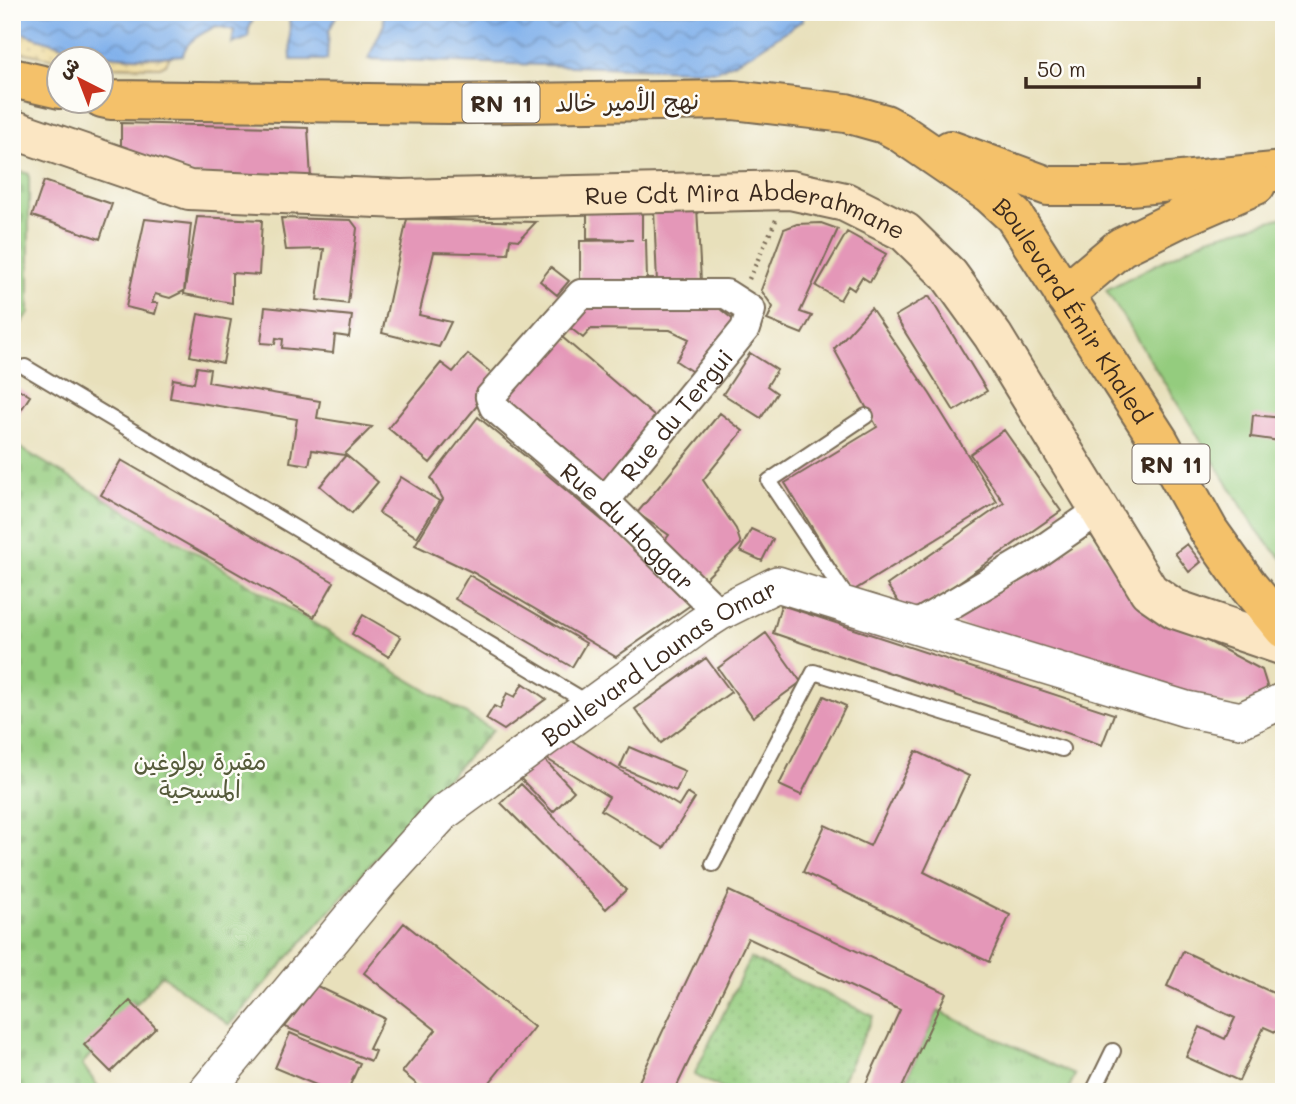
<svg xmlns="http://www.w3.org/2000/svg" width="1296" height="1104" font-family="Mali,'Playpen Sans Arabic',sans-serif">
<defs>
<pattern id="grass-dots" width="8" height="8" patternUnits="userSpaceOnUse" patternTransform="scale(1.75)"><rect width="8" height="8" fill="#94cc7e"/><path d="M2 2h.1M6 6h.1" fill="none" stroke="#80af6c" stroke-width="1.8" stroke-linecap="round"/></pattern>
<pattern id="sand-dots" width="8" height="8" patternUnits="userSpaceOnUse" patternTransform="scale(1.75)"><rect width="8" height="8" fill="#eeda9e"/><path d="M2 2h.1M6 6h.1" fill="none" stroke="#cdbb88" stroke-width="1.8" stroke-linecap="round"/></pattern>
<pattern id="cemetery-stones" width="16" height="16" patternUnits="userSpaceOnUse" patternTransform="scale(1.75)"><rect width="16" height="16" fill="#94cc7e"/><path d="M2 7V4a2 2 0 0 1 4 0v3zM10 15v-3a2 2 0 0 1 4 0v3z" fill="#80af6c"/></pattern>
<pattern id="park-tufts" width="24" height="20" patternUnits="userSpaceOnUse" patternTransform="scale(1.75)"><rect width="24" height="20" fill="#94cc7e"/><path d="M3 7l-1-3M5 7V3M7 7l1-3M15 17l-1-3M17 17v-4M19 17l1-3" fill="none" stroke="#80af6c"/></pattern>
<pattern id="water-waves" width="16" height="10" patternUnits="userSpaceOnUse" patternTransform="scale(1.75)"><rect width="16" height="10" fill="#80b0eb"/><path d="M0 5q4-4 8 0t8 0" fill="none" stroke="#6a8fbe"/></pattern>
</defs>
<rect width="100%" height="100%" fill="#fdfcf7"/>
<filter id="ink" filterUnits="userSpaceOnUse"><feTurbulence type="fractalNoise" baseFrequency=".0143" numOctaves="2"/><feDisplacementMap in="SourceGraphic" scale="14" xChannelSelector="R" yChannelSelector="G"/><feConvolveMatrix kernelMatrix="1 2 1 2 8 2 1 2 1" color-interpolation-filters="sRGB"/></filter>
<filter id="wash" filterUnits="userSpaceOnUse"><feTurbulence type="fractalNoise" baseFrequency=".00686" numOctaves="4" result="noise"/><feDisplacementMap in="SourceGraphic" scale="28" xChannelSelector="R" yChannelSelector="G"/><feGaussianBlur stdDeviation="1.57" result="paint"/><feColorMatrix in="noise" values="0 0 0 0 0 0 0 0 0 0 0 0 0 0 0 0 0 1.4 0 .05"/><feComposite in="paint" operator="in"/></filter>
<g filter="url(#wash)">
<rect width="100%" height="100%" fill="#e8e0bb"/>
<path fill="url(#grass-dots)" stroke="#687b4e" stroke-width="2" d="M750 958 873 1016 837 1092H730L694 1075Z"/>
<path fill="url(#sand-dots)" stroke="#94825e" stroke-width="2" d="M12 29C63 48 116 62 170 56L166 64 160 67 102 66V60H59L12 50Z"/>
<path fill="url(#cemetery-stones)" stroke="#687b4e" stroke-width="2" d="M12 169 29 174V313L12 336Z
M12 443 493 730 429 798 229 1025 162 975 82 1064 102 1092H12Z"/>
<path fill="url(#park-tufts)" stroke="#687b4e" stroke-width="2" d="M938 1011 1075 1075 1067 1092H900Z"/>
<path fill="#94cc7e" stroke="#687b4e" stroke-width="2" d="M1284 217V561L1260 535 1106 290 1208 238Z"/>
<path fill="url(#water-waves)" stroke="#5e6d84" stroke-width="2" d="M12 12H256L249 29 248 38 232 44 234 30 216 26C203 33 186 40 183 55 117 62 73 52 12 29Z
M289 12H338L329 31 327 60H291Z
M383 12H801L803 20 751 54 717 71 368 59 384 24Z"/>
<g id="blocks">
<path fill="#e497b8" d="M121 123 308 128 311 179 194 175 121 152Z
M44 181 112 204 100 239 32 216Z
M697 207 701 281 657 283 654 209Z
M587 210H642V240H646L647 281 580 283V241L633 240 587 239Z
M197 217 262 220 259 275 232 273V303L184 294Z
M281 218 351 220 357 228 348 304 317 300 324 249 286 250Z
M145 219 191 224 184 291 170 298 155 294 152 303H158L155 314 126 307Z
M407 219 536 222 519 240 510 239 508 254 434 252 419 315 451 322 439 347 382 333Z
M821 223 838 229 800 312 812 316 802 334 767 320 773 307 761 290 784 229 797 224Z
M847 232 886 254 870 282 862 277 854 290 848 286 840 300 816 286Z
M551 267 569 281 557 295 540 281Z
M929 296 987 391 954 411 895 316Z
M580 299 709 300 736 322 697 375 676 361 689 339 670 330 591 329 583 338 563 322Z
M265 307 352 316 349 337 335 335 333 353 282 348 283 339 276 338 275 344 261 343Z
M871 308 930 394 997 502 851 592 785 483 877 427 834 349Z
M198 314 231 320 223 363 190 356Z
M555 331 661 422 602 490 502 404Z
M750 353 777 370 767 386 777 393 761 418 723 394Z
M468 354 499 379 430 463 388 428 441 363 453 372Z
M197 367 210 369 208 382 320 401 317 418 372 427 344 455 312 450 309 465 290 462 297 419 170 398 173 379 194 383Z
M12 385 30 396 12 424Z
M720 413 743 431 703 480 736 529 741 544 699 585 660 547 669 535 637 513Z
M1253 415 1283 418 1280 441 1251 437Z
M478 417 698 600 616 657 474 573 415 545 443 499 431 478Z
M1004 430 1061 511 909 617 887 585 1004 503 970 454Z
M346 455 378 482 352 513 320 486Z
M121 460 334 582 314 617 101 495Z
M401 477 439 501 417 537 379 513Z
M751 529 773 539 762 561 740 551Z
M1091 535 1138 604 1262 670 1267 686 1263 700 1221 704 947 621Z
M1187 544 1201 562 1189 572 1175 553Z
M469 575 586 643 572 667 455 599Z
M781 605 1114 714 1102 745 773 633Z
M363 615 401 637 389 657 352 634Z
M766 633 801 682 753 717 718 668Z
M706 658 731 692 661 743 635 709Z
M523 683 546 699 504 730 486 719 494 706 500 709 507 693 515 697Z
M824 696 846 706 801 795 779 785Z
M557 732 679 806 687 793 695 798 664 848 601 810 609 797 542 756Z
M629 747 685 771 676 791 620 767Z
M916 751 969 776 924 872 1010 915 989 962 803 872 825 825 870 846Z
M541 756 574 791 553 812 519 777Z
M521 784 626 890 606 909 501 803Z
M729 891 946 993 900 1092H862L900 1010 748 938 675 1090 680 1092H634Z
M404 923 534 1027 482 1092H426L402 1072 436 1030 364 973Z
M1183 951 1284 998V1036L1264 1027 1239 1081 1186 1057 1200 1027 1225 1039 1235 1018 1167 986Z
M317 986 384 1018 369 1049 375 1051 371 1061 285 1027Z
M130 1001 156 1028 111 1072 84 1045Z
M290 1033 360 1063 347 1092H333L275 1068Z"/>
</g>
</g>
<g filter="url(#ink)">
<use href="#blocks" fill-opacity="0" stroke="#786a55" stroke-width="2"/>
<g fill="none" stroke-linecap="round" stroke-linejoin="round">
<g stroke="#786a55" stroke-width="18">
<path id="service" d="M25 367 590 704
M847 598 769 481 866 416
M713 864 814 672 1062 749
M1093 1092 1113 1051"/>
</g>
<g stroke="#786a55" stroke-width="32">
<g id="minor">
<path id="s1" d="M605 501 745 329 751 310 726 294H581L490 397 494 407 605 501 719 613"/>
<path d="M913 627 1033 556 1098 511"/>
</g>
</g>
<g stroke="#786a55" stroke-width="38">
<g id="tertiary">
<path id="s2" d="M206 1092 380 882 443 813 699 626 719 613 777 584 1186 709 1241 720 1284 700"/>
</g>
</g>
<g stroke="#786a55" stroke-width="42">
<g id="secondary">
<path id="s3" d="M12 129 189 190 401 199 790 190 845 202 905 232 949 275 993 336 1149 591 1175 609 1284 646"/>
</g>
</g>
<g stroke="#786a55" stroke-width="42">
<g id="primary">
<path d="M12 78 60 89"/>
<path id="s4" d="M102 98 111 100 448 104 733 100 846 113 885 124 898 131 990 194 1014 216 1159 441 1209 531 1249 587 1284 629"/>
<path d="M950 150 1048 186H1130L1284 171"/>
<path d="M1064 295 1121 247 1180 218 1256 185"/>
</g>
</g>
<path stroke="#786a55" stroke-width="4.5" stroke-dasharray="2 5" stroke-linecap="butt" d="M749 279 776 220"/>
<use href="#service" stroke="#fff" stroke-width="14"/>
<use href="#minor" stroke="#fff" stroke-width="28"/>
<use href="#tertiary" stroke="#fff" stroke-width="35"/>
<use href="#secondary" stroke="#fbe6c3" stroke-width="38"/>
<use href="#primary" stroke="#f4c16a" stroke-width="38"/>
</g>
</g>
<g text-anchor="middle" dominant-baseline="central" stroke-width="5" stroke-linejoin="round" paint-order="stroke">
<g fill="#fdfcf7" stroke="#75695f" stroke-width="2">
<rect x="462.5" y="83.5" width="77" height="39" rx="5"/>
<rect x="1132.5" y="444.5" width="77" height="39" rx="5"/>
</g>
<g font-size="23" font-weight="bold" fill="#3b2a1e">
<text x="501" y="103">RN 11</text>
<text x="1171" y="464">RN 11</text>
</g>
<g font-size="24" fill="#3b2a1e" stroke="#fdfcf7">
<text transform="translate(627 101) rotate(-1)">نهج الأمير خالد</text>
<text stroke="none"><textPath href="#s3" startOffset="747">Rue Cdt Mira Abderahmane</textPath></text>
<text stroke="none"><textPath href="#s4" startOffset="1055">Boulevard Émir Khaled</textPath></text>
<text stroke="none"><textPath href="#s1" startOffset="112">Rue du Tergui</textPath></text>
<text stroke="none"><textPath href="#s1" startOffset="744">Rue du Hoggar</textPath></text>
<text stroke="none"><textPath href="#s2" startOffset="630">Boulevard Lounas Omar</textPath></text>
</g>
<g font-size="24" fill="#565b3b" stroke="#fdfcf7">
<text x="200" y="760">مقبرة بولوغين<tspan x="200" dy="28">المسيحية</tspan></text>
</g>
</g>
<rect width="1296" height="1104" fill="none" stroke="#fdfcf7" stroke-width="42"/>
<g transform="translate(80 80) rotate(318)"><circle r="33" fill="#fdfcf7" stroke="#afa8a0" stroke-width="2"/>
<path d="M0-5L12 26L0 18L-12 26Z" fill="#c8321e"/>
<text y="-10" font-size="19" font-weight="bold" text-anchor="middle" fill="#3b2a1e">ش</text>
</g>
<path d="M1026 77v10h173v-10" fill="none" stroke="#3b2a1e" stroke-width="3.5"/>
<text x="1037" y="77" font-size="21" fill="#3b2a1e" stroke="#fdfcf7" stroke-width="5" paint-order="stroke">50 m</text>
</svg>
